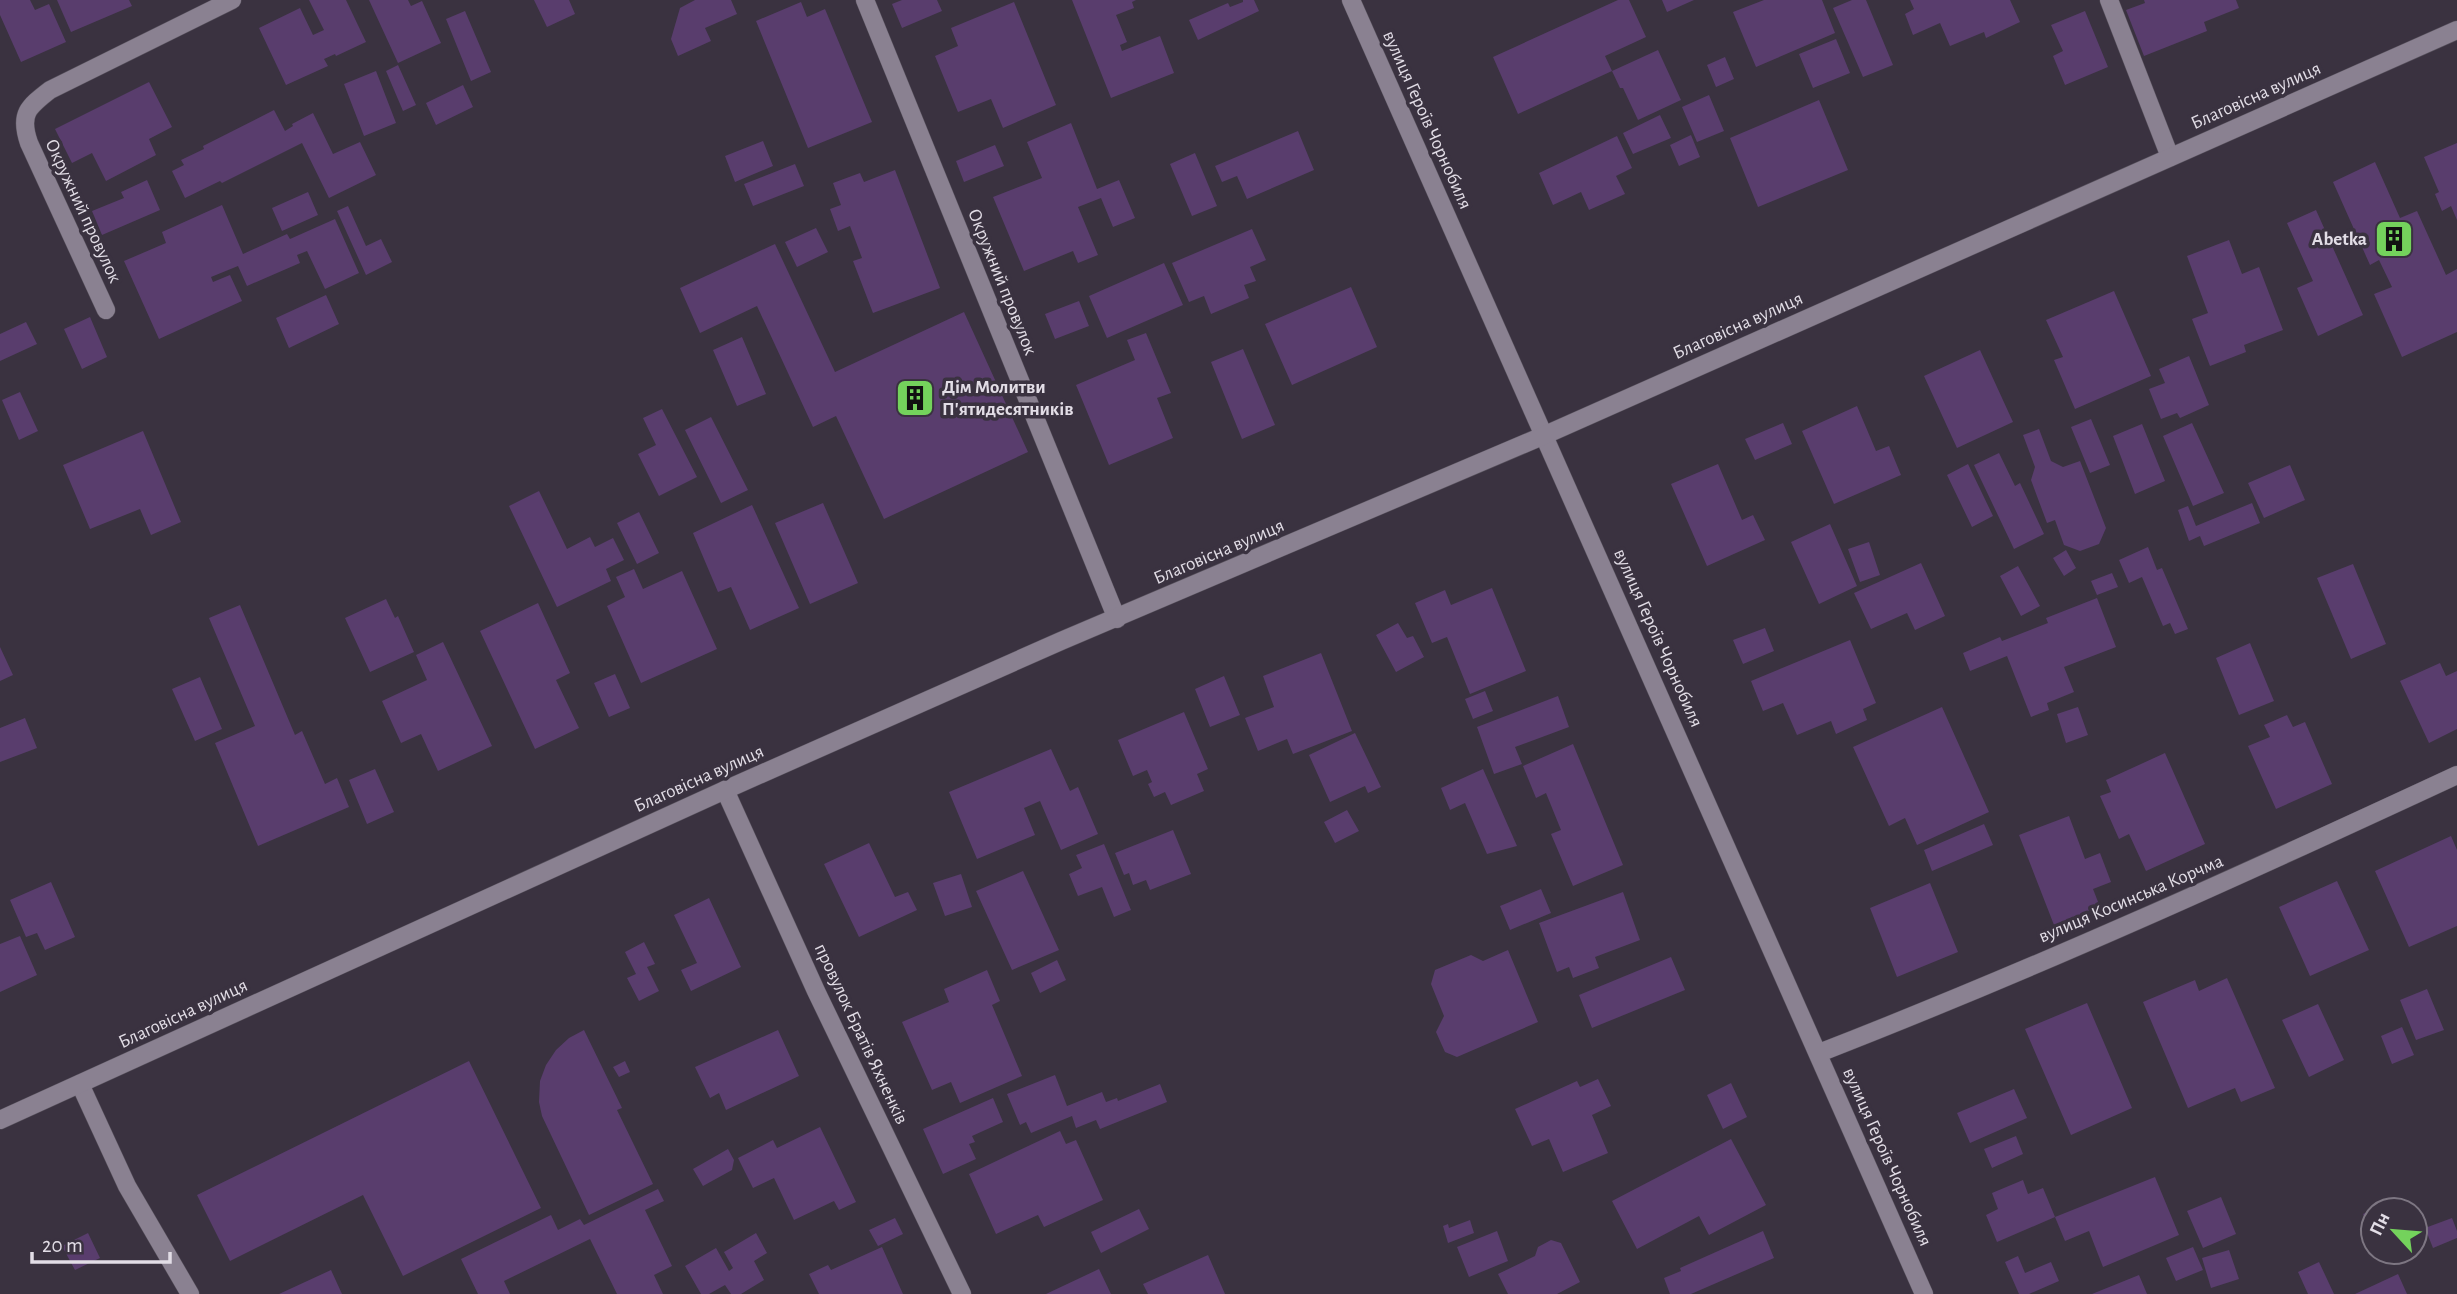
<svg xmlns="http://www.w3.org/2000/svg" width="2457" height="1294" font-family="'Alegreya Sans',sans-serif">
<rect width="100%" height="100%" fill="#3a3240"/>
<path fill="#593d6d" d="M0 0H30L35 10 49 4 66 42 21 62 0 15Z
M57 0H129L132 6 71 32Z
M309 0H346L366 42 336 56 335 54 324 59 328 66 286 85 259 28 300 8 313 35 324 30Z
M369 0H408L411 6 422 1 441 43 398 63Z
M534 0H569L575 14 547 27Z
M695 0H731L737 14 705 28 711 41 678 56 671 39 680 8Z
M902 0H937L942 11 902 28 892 4Z
M1072 0H1136L1132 2 1134 8 1116 15 1127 42 1120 45 1122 51 1160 36 1174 73 1111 98Z
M1243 0H1254L1259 11 1198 40 1189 20 1228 3 1230 7 1243 2Z
M1618 0H1629L1646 37 1605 56 1612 71 1518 114 1493 57Z
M1662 0H1694L1667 12Z
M1764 0H1822L1835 33 1756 67 1733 12Z
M1852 0H1866L1893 65 1863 77 1833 8Z
M1910 0H2010L2020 22 1986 38 1984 32 1950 46 1940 23 1913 35 1905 14 1914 9Z
M2144 0H2236L2239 8 2204 22 2207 31 2144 56 2126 10 2145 3Z
M801 2 807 17 825 9 872 122 808 148 756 21Z
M1014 2 1056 105 1003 128 991 99 958 112 935 56 958 46 951 28Z
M465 11 491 72 471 81 446 19Z
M2085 11 2108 67 2065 85 2053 56 2063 51 2051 25Z
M1836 39 1850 73 1813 88 1799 54Z
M1658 50 1681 100 1638 120 1623 88H1620L1612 71Z
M1725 57 1734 79 1716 87 1707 65Z
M398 65 416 105 403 111 386 71Z
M376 71 396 123 364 136 344 84Z
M149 82 172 127 149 139 156 155 106 181 92 153 72 163 55 129Z
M463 85 473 107 436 125 426 103Z
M1709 95 1724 131 1697 142 1682 107Z
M1819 100 1848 170 1758 207 1730 138Z
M274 110 285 131 293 126 292 124 313 113 333 154 360 142 376 175 329 198 302 143 222 183 220 181 185 198 172 171 184 165 181 160 204 149 203 146Z
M1660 115 1671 138 1633 154 1623 133Z
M1071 123 1097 189 1119 180 1135 218 1113 227 1101 198 1078 207 1098 255 1078 263 1073 251 1024 271 993 197 1042 178 1027 142Z
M1298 131 1314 170 1247 199 1237 176 1222 182 1215 166Z
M1691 135 1700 157 1679 166 1670 145Z
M1617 136 1632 168 1616 176 1625 194 1589 210 1581 192 1553 205 1539 173Z
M763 141 773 166 735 182 725 156Z
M2457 143V220L2451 206 2442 211 2435 194 2439 192 2424 157Z
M995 145 1004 166 964 182 956 161Z
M1195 153 1217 206 1192 216 1170 164Z
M2375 162 2400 218 2417 211 2446 275 2457 269V332L2402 357 2374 294 2392 287 2379 260 2370 265 2333 182Z
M795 164 804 186 753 206 744 184Z
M895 170 940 288 873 313 853 261 862 258 850 226 838 231 830 209 841 205 833 183 860 173 864 182Z
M147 180 160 210 102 235 92 211 124 198 121 192Z
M308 192 318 215 282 231 272 208Z
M222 205 243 254 287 234 290 239 335 219 359 273 325 289 307 251 297 255 300 263 247 286 238 266 211 277 213 282 230 275 242 301 159 339 124 261 166 243 162 232Z
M348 206 366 246 381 239 392 262 366 275 337 211Z
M2316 210 2363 315 2318 336 2297 288 2313 281 2287 223Z
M816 228 828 252 797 267 785 242Z
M1252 229 1266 260 1250 267 1256 281 1244 285 1249 298 1211 314 1204 296 1189 302 1172 263Z
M2229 240 2242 274 2259 267 2283 330 2244 345 2246 352 2210 366 2192 319 2208 313 2187 256Z
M775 244 835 372 964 312 1028 452 884 519 836 416 813 427 757 306 700 333 680 288Z
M1164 263 1183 305 1107 338 1089 296Z
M1351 287 1377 347 1292 385 1265 324Z
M2114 291 2151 376 2075 409 2054 360 2063 357 2046 320Z
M326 295 339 324 289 348 276 318Z
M1079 301 1089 326 1055 339 1045 314Z
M90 317 107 357 82 369 64 329Z
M26 322 37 344 0 361V334Z
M1146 333 1171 393 1157 398 1173 438 1109 465 1076 385 1135 360 1127 340Z
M742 337 766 394 737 406 713 350Z
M1243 349 1275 425 1242 439 1211 362Z
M1980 350 2013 422 1957 448 1924 376Z
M2189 356 2209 405 2180 418 2177 413 2161 419 2149 389 2165 383 2159 369Z
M20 392 38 431 19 440 2 400Z
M1857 406 1876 451 1889 446 1901 475 1834 504 1802 431Z
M662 409 697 477 659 496 638 454 656 445 643 418Z
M711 417 748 490 721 503 685 430Z
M2091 419 2110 465 2090 473 2071 427Z
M1783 423 1792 444 1755 460 1745 439Z
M2192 423 2224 493 2193 506 2163 436Z
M2142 424 2165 481 2135 494 2113 436Z
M2039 429 2051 461 2063 467 2080 461 2106 528 2099 544 2080 551 2064 545 2055 520 2047 523 2031 480 2035 467 2023 435Z
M143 431 181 522 151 535 140 509 90 529 63 465Z
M1999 453 2015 486 2020 483 2044 534 2014 549 1974 465Z
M1718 464 1742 520 1753 515 1765 540 1707 566 1671 484Z
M1968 464 1993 516 1972 527 1947 475Z
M2290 465 2305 500 2264 518 2248 483Z
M539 491 567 549 590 537 595 547 613 538 624 560 606 569 611 581 557 607 509 506Z
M823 503 858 583 810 604 775 523Z
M2252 503 2260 523 2204 546 2200 536 2189 541 2178 510 2188 506 2196 526Z
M752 505 799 608 750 630 731 587 718 592 693 533Z
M639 512 659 553 637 564 617 523Z
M1830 524 1857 586 1819 604 1791 542Z
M1869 542 1880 575 1860 582 1848 549Z
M2148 547 2157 570 2162 568 2188 629 2175 634 2170 623 2163 626 2142 577 2129 583 2119 560Z
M2066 550 2076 568 2064 576 2053 558Z
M1921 563 1945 616 1915 630 1907 613 1871 629 1854 593Z
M2353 564 2386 644 2351 659 2317 578Z
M2018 566 2040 606 2021 616 2000 576Z
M634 569 643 589 682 571 717 649 641 683 607 606 625 597 616 577Z
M2112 573 2118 587 2097 595 2091 581Z
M1492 588 1526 671 1470 694 1447 637 1432 643 1415 603 1445 590 1451 605Z
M2097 598 2116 647 2064 667 2074 692 2047 703 2049 710 2031 717 2007 656 1970 671 1963 653 2000 637 2002 641 2048 623 2046 618Z
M386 599 395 618 398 616 414 652 370 672 345 618Z
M538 603 570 673 556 680 579 728 535 749 480 631Z
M240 605 295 735 302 731 325 784 337 778 349 807 258 846 215 743 255 726 209 618Z
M1398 623 1407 638 1413 636 1424 657 1396 672 1376 635Z
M1765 628 1774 651 1743 664 1733 640Z
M1850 640 1876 703 1863 709 1867 720 1836 734 1831 721 1797 735 1783 703 1763 711 1751 681Z
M443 642 492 746 438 771 421 734 401 743 382 701 427 680 416 655Z
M2250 643 2274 701 2239 715 2216 658Z
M0 647 13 675 0 681Z
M1321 653 1352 731 1293 754 1287 739 1258 751 1245 718 1274 707 1263 676Z
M2440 663 2446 676 2457 671V729L2429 743 2400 681Z
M615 674 630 708 609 717 594 683Z
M1224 676 1240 715 1210 727 1195 689Z
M200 677 222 729 195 741 172 689Z
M1485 691 1493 711 1473 719 1465 699Z
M1558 696 1569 727 1515 747 1522 764 1494 774 1477 727Z
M1942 707 1989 812 1917 845 1905 818 1889 826 1853 747Z
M2078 707 2088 735 2066 743 2057 714Z
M1184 712 1208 769 1197 774 1204 791 1171 805 1165 792 1154 797 1148 784 1152 782 1147 770 1133 776 1118 740Z
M2287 715 2293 727 2305 722 2332 784 2276 809 2248 746 2270 737 2264 725Z
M25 718 37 748 0 762V728Z
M1355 733 1381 787 1368 793 1365 786 1330 802 1309 755Z
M1573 744 1623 865 1573 886 1551 834 1561 830 1546 793 1536 798 1523 766Z
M1051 749 1070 791 1078 787 1098 834 1061 850 1040 801 1024 808 1035 835 977 859 949 792Z
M2165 753 2205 844 2146 871 2129 834 2119 839 2100 796 2111 792 2106 780Z
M375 769 394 812 367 824 349 780Z
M1483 769 1517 846 1487 854 1465 803 1450 810 1441 788Z
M1347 810 1359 831 1335 843 1324 822Z
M2069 816 2085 859 2100 853 2111 882 2093 889 2100 907 2054 925 2019 835Z
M1984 824 1993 845 1932 871 1924 850Z
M1173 830 1191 874 1150 890 1146 880 1133 885 1129 873 1124 875 1115 853Z
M2451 836 2457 850V926L2409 947 2375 871Z
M869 843 895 897 908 892 917 910 859 937 824 864Z
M1104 844 1131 910 1114 917 1102 887 1078 896 1069 874 1082 868 1076 855Z
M1023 871 1059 950 1012 970 976 891Z
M961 874 972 907 945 916 933 883Z
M2337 881 2369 950 2310 976 2279 907Z
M51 882 75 937 45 950 37 933 26 937 10 900Z
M1930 883 1958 952 1897 977 1870 908Z
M1541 889 1551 913 1510 930 1500 906Z
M1623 892 1640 940 1595 957 1599 968 1573 978 1569 967 1557 972 1539 923Z
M709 898 741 967 691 991 681 970 697 963 674 915Z
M20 936 37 975 0 992V944Z
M644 942 655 964 647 967 659 991 639 1001 627 978 636 974 625 952Z
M1508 950 1538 1022 1457 1057 1445 1052 1436 1032 1444 1016 1431 984 1435 970 1471 955 1483 961Z
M1671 957 1685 990 1592 1028 1579 995Z
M1057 960 1066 980 1040 993 1031 973Z
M987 970 1000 1001 992 1005 1022 1076 960 1103 951 1082 932 1090 902 1022 949 1002 944 989Z
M2227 978 2275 1088 2241 1102 2235 1088 2188 1108 2143 1002 2195 980 2199 991Z
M2427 989 2444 1030 2416 1040 2400 1000Z
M2087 1003 2132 1108 2071 1135 2025 1029Z
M2318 1004 2344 1060 2309 1077 2282 1020Z
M2402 1027 2414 1055 2392 1064 2381 1036Z
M584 1030 622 1108 617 1110 653 1184 589 1215 542 1116 539 1102 540 1081 546 1065 556 1050 569 1038Z
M778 1030 799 1076 726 1110 719 1093 710 1098 695 1067Z
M469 1061 541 1208 403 1276 363 1195 230 1261 197 1195Z
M625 1061 630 1072 619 1077 613 1067Z
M1055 1075 1067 1106 1102 1092 1106 1102 1117 1098 1118 1101 1160 1084 1167 1102 1100 1129 1096 1120 1076 1128 1072 1116 1031 1133 1026 1122 1020 1125 1007 1094Z
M1598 1079 1611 1106 1592 1115 1608 1153 1563 1172 1549 1139 1532 1146 1515 1109 1577 1081 1580 1087Z
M1731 1083 1747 1117 1723 1129 1707 1095Z
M2014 1089 2027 1118 1970 1143 1957 1113Z
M993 1098 1003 1122 972 1136 975 1142 969 1144 976 1159 943 1174 923 1129Z
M820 1127 856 1202 839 1210 834 1201 794 1220 774 1178 753 1188 738 1158 773 1140 777 1148Z
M1060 1131 1066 1144 1076 1140 1103 1200 1044 1227 1038 1215 996 1234 969 1174Z
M2016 1136 2023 1154 1992 1168 1984 1149Z
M1731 1139 1766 1205 1709 1235 1699 1216 1637 1249 1612 1201Z
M728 1149 734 1160 732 1170 703 1186 693 1169Z
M2155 1177 2179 1235 2103 1267 2089 1231 2065 1241 2055 1217Z
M2023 1180 2028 1194 2043 1188 2055 1217 1997 1242 1986 1215 1998 1209 1992 1193Z
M658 1189 664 1201 645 1210 672 1266 654 1275 663 1294H617L590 1239 504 1281 510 1294H478L461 1259 551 1215 558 1230 580 1219 584 1225Z
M2221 1197 2236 1234 2203 1248 2187 1211Z
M2389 1202 2392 1210H2373V1235L2363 1214Z
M1139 1209 1149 1229 1101 1253 1091 1232Z
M895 1218 903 1234 878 1246 869 1230Z
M2452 1218 2457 1231V1238L2433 1248 2425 1228Z
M1470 1220 1474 1233 1448 1243 1443 1226 1448 1224 1449 1228Z
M1497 1231 1508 1261 1469 1277 1457 1247Z
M1763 1231 1774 1258 1691 1294H1670L1664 1278 1681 1271 1680 1268Z
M88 1233 100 1258 75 1270 62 1246Z
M756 1233 767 1253 754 1261 764 1280 741 1294H731L725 1285 709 1294H701L685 1266 716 1248 729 1271 733 1268 724 1252Z
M1551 1240 1561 1243 1580 1282 1557 1294H1508L1498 1274 1535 1256 1538 1247Z
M882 1247 903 1294H819L809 1274 828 1265 831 1270Z
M2193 1247 2203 1270 2176 1281 2166 1258Z
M2229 1250 2239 1279 2211 1288 2202 1258Z
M1208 1255 1225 1294H1148L1143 1284Z
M2018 1256 2025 1273 2051 1262 2059 1281 2029 1294H2019L2005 1262Z
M2319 1262 2334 1294H2308L2298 1272Z
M1099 1269 1111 1294H1046Z
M331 1270 342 1294H279Z
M2398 1274 2407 1294H2355Z
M2139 1275 2147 1294H2092Z"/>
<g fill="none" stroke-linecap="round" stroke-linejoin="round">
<g stroke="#57515c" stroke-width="19">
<path id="service" d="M80 1084 127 1186 190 1294"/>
</g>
<g stroke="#57515c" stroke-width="19">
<path id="minor" d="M865 0 1117 619
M1351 0 1924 1294
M2109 0 2170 157
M106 310 29 143C19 114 28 107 50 90L232 0
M725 790 816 991 962 1294
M1819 1053C2035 969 2246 873 2457 775"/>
</g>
<g stroke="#57515c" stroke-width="19">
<path id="secondary" d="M0 1120 725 790 1061 641 1545 435 2457 30"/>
</g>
<use href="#service" stroke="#8a8191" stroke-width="18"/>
<use href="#minor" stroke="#8a8191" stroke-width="18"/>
<use href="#secondary" stroke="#8a8191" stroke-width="18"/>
</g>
<defs>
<g id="building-square" transform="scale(2.0125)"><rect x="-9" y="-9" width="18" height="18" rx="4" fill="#74d25c" stroke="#3a3240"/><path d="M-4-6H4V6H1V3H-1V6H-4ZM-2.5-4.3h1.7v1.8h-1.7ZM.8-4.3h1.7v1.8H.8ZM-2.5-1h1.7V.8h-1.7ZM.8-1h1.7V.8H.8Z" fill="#111"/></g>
</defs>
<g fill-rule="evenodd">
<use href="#building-square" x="2394" y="239"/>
<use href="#building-square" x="915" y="398"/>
</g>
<g text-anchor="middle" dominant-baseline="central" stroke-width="7" stroke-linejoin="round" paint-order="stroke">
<g font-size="19" fill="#e2dde6" stroke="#3a3240">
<text transform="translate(2256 96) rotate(-24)">Благовісна вулиця</text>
<text transform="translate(1427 120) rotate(66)">вулиця Героїв Чорнобиля</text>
<text transform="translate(83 211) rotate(65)">Окружний провулок</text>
<text transform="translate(1002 282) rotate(68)">Окружний провулок</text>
<text transform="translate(1738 326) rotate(-24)">Благовісна вулиця</text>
<text transform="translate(1219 552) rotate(-23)">Благовісна вулиця</text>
<text transform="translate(1658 638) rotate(66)">вулиця Героїв Чорнобиля</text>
<text transform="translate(699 779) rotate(-24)">Благовісна вулиця</text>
<text transform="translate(2131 899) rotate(-23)">вулиця Косинська Корчма</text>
<text transform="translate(183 1014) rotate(-25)">Благовісна вулиця</text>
<text transform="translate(861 1034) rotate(65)">провулок Братів Яхненків</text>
<text transform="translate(1887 1157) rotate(66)">вулиця Героїв Чорнобиля</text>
</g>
<g font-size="19" font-weight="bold" fill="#e2dde6" stroke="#3a3240" text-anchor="end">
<text x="2367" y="239">Abetka</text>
<text x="942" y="387" text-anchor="start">Дім Молитви<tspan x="942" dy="22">П'ятидесятників</tspan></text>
</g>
</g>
<g transform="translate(2394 1231) rotate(296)"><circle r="33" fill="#3a3240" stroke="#7d7682" stroke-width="2"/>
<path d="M0-5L12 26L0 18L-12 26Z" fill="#74d25c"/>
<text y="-10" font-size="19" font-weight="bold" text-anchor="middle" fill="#e2dde6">Пн</text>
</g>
<path d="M32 1252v10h138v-10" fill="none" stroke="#e2dde6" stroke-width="3.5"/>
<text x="42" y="1252" font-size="21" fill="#e2dde6" stroke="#3a3240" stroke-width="5" paint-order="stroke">20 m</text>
</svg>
